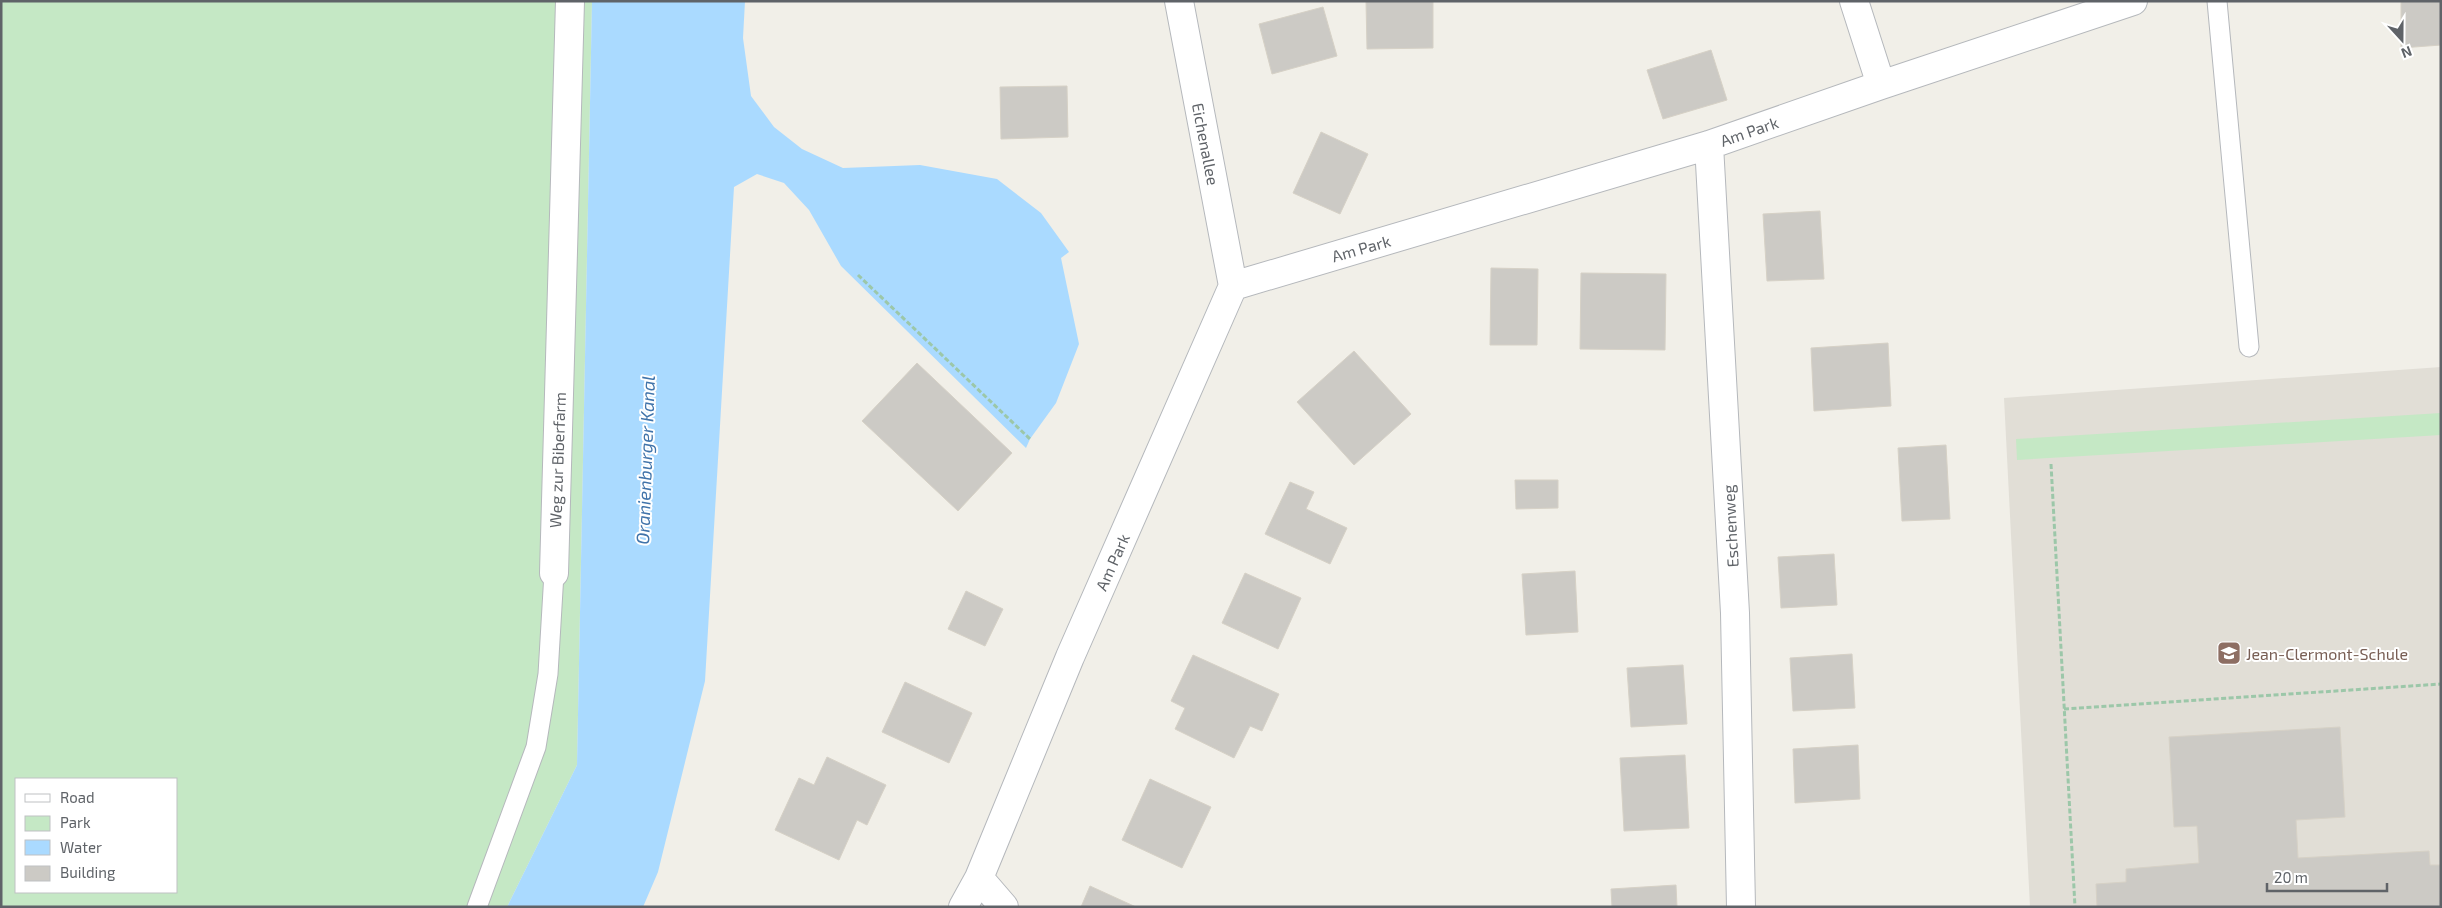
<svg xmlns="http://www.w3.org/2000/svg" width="2442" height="908" font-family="'Exo 2',sans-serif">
<rect width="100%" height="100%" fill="#f1efe8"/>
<path fill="#e1ded6" d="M2441 367V907H2030L2004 398Z"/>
<path fill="#c5e8c5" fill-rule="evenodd" d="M1 1H592L577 765 507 907H1ZM16 779H176V892H16Z
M2441 413V435L2017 460 2016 439Z"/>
<path fill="#aadaff" d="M592 1H745L743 38 751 96 774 127 802 149 843 168 920 165 997 179 1041 213 1069 252 1061 258 1079 344 1056 403 1030 439 1026 448 841 266 809 210 784 183 757 174 734 187 705 681 658 872 643 907H507L577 765Z"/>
<path fill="#cccac5" stroke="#d6d1c6" d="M1366 1H1433V48L1367 49Z
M2401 1H2441V45L2401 48Z
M1323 7 1337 56 1272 74 1259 24Z
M1711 50 1727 100 1663 119 1647 70Z
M1067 86 1068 137 1001 139 1000 87Z
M1321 132 1368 154 1340 214 1293 193Z
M1820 211 1824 279 1767 281 1763 214Z
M1491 268 1538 269 1537 345H1490Z
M1581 273 1666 274 1665 350 1580 349Z
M1888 343 1891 406 1814 411 1811 348Z
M1354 351 1411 414 1354 465 1297 402Z
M917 363 1012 453 958 511 862 421Z
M1946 445 1950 519 1902 521 1898 448Z
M1515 480H1558V508L1516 509Z
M1290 482 1314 492 1306 509 1347 528 1330 564 1265 534Z
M1834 554 1837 605 1781 608 1778 557Z
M1575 571 1578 632 1526 635 1522 574Z
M1245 573 1301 598 1278 649 1222 623Z
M966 591 1003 609 985 646 948 629Z
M1852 654 1855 708 1793 711 1790 658Z
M1193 655 1279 694 1262 731 1250 726 1234 758 1175 729 1185 708 1171 701Z
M1683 665 1687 724 1631 727 1627 668Z
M905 682 972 713 949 763 882 732Z
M2340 727 2345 817 2296 820 2298 858 2429 851 2430 865H2441V907H2097L2096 884 2126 882V869L2199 863 2197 826 2174 827 2169 737Z
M1858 745 1860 799 1795 803 1793 749Z
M1685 755 1689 828 1624 831 1620 758Z
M827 757 886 785 867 825 857 820 839 860 775 830 799 778 814 785Z
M1150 779 1211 807 1182 868 1122 840Z
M1676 885 1677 907H1612L1611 889Z
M1090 886 1136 907H1081Z"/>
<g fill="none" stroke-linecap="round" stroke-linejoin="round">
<g stroke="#b5b8bc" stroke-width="21">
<path id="lane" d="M2217 1 2249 347
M477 907 536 747 548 674 554 573"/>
</g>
<g stroke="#b5b8bc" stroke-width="30">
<path id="street" d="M1179 1 1233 286
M1854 1 1881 85
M1709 145 1735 613 1741 907
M554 573 570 1
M979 878 1004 907
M963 907 979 878 1070 657 1233 286 1709 145 1881 85 2133 1"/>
</g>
<path stroke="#9cc7a9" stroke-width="3" stroke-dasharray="5 2.5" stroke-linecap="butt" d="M858 275 1030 439
M2051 464 2075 907
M2064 709 2441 684"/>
<use href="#lane" stroke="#fff" stroke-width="19"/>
<use href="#street" stroke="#fff" stroke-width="28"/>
</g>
<defs>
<g id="school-square" transform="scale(1.25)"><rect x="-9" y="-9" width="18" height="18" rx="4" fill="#8d6e63" stroke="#fff"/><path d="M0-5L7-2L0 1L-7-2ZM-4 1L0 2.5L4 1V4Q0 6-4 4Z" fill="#fff"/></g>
</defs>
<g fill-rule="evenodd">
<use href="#school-square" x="2229" y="653"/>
</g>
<g text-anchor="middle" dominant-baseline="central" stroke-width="4" stroke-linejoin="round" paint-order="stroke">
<g font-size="16" fill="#5f6368" stroke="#fff">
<text transform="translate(1749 131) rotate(-19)">Am Park</text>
<text transform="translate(1206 144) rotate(79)">Eichenallee</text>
<text transform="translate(1361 248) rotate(-16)">Am Park</text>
<text transform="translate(557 460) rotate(-88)">Weg zur Biberfarm</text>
<text transform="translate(1730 526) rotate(-93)">Eschenweg</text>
<text transform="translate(1112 562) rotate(-66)">Am Park</text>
</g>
<g font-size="16" fill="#785e54" stroke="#fff" text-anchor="start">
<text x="2246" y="653">Jean-Clermont-Schule</text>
</g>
<g font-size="18" font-style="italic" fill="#4174aa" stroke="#fff">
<text transform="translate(645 460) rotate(-88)">Oranienburger Kanal</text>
</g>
</g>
<rect width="2442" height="908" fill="none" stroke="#5f6368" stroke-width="5"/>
<rect x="15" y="778" width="162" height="115" fill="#ffffff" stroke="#bfc1c3"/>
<rect x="25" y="794" width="25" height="8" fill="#ffffff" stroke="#bfc1c3"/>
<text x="60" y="803" font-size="15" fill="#5f6368">Road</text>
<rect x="25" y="816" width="25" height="15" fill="#c5e8c5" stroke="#bfc1c3"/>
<text x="60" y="828" font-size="15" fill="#5f6368">Park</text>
<rect x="25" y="840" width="25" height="15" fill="#aadaff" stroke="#bfc1c3"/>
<text x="60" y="853" font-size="15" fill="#5f6368">Water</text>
<rect x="25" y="866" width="25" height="15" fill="#cccac5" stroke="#bfc1c3"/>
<text x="60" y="878" font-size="15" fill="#5f6368">Building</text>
<g transform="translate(2402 40) rotate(159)" stroke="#ffffff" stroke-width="4" paint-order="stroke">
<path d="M0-4L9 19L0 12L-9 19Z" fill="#5f6368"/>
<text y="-8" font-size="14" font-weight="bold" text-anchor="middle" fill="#5f6368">N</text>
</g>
<path d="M2267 883v8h120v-8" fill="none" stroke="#5f6368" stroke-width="2.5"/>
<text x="2274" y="883" font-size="15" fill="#5f6368" stroke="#ffffff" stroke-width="4" paint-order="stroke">20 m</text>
</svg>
